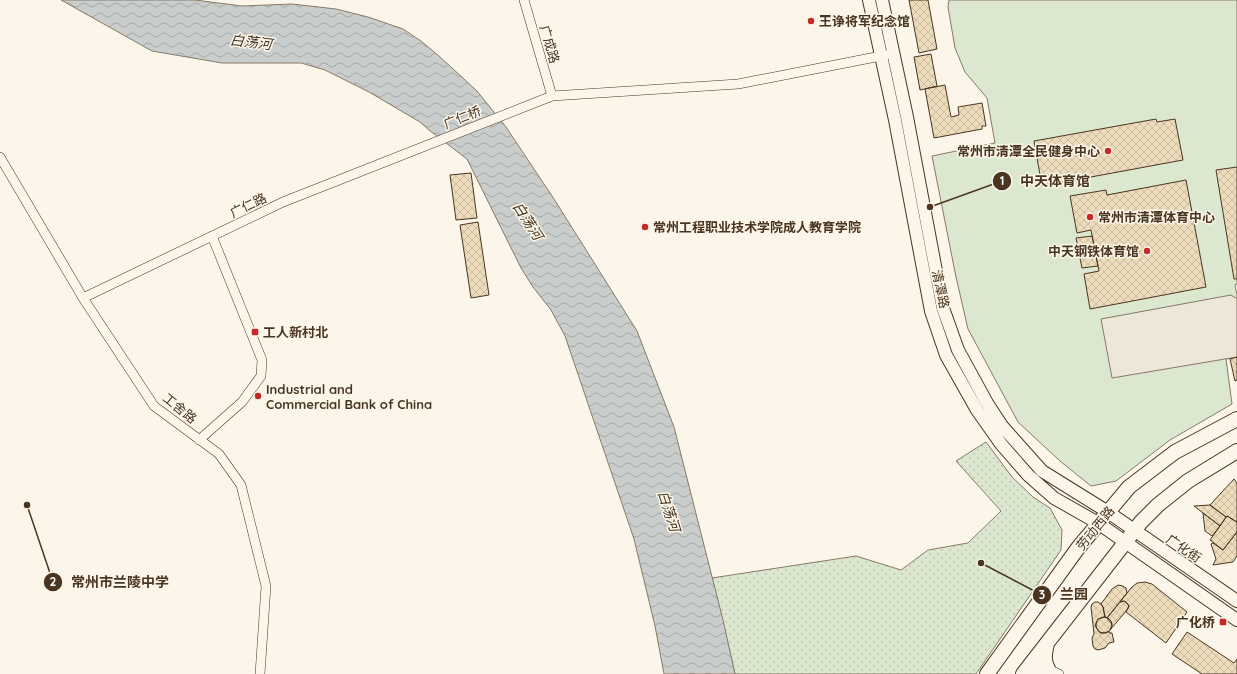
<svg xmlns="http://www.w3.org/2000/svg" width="1237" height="674" font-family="Quicksand,'Noto Sans SC',sans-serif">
<defs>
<pattern id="park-dots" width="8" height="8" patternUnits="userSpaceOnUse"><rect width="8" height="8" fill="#dce7d0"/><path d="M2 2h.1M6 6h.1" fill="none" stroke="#bec7b2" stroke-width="1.8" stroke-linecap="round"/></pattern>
<pattern id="water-waves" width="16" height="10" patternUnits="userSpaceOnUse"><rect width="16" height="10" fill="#c9cecd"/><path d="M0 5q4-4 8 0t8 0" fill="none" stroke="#a5a8a6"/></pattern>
<pattern id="building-cross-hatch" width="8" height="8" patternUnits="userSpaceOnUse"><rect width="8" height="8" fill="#ecdcbc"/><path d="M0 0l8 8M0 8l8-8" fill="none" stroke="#ccbda1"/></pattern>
</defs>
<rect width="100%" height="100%" fill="#fbf6e9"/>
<path fill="#dce7d0" stroke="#887966" d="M949 0H1237V284L1235 285 1237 295V357L1226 359 1232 404 1170 440 1116 481 1091 486 1060 461 1018 422 968 329 956 277 932 156 995 143 987 98 965 72 955 48 948 7Z"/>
<path fill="url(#park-dots)" stroke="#887966" d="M986 442 1012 477 1033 497 1050 508 1062 530 1061 550 976 674H735L712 578 856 556 901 570 928 550 968 543 1001 511 956 461Z"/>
<path fill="#ede7d9" stroke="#887966" d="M1231 295 1237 299V357L1112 378 1101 319Z"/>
<path fill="url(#water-waves)" stroke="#887966" d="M61 0H195L242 6 292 4 336 9 368 17 403 29 421 41 439 56 477 91 506 127 554 199 637 331 674 427 723 620 735 674H664L655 626 634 539 565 336 551 310 533 287 521 268 467 159 429 130 420 122 369 92 325 70 301 63H222L152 51Z"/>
<path fill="url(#building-cross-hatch)" stroke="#4a3520" d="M909 0H928L937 49 919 53Z
M931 54 937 86 920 90 914 57Z
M945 85 951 117 959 115 958 107 982 103 986 126H982V129L934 138 925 89Z
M1156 119 1157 122 1175 119 1183 160 1042 186 1034 141Z
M1237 167V279H1234L1216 170Z
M471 173 477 218 456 220 450 175Z
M1186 180 1206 287 1090 309 1084 274 1099 271 1098 266 1091 230 1077 233 1070 196 1106 190 1107 195Z
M478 222 489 295 471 298 460 225Z
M1092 236 1098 266 1082 268 1076 238Z
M1237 357V380L1235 381 1230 359Z
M1234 479 1237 483V522L1227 516 1226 517 1210 505Z
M1210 505 1226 517 1220 526 1194 506Z
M1203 513 1220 526 1212 536 1205 531Z
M1227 516 1237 522V532L1223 550 1210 540Z
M1237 532V556L1233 562 1213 565 1216 559 1211 544 1213 543 1223 550Z
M1145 582 1152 584 1187 612 1166 643 1126 612 1129 606 1127 603 1124 601 1120 602 1131 588 1137 583Z
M1118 585 1123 586 1126 588 1127 593 1107 618 1105 617 1103 607 1101 604 1112 589Z
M1124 601 1127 603 1129 606 1127 610 1110 630 1112 625 1111 623 1107 618 1120 602Z
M1095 602H1098L1101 604 1103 607 1105 617 1098 619 1097 621 1095 626 1100 633H1105L1109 631V633H1112L1114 642 1109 643 1105 648 1098 650 1095 649 1093 646 1092 638 1094 634 1091 607 1092 604Z
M1096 625a8 8 0 1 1 16 0a8 8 0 1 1-16 0Z
M1187 632 1234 663 1237 659V674H1202L1172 654Z"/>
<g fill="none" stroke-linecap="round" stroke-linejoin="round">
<g stroke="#4a3520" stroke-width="10">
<path id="street" d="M524 0 552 96
M0 157 83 298 154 406 219 454 241 485 266 586 260 674
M83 298 283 202 552 96 738 84 886 55
M199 440 242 402 261 376 262 360 212 236
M1048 669 1059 674"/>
</g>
<g stroke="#4a3520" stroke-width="14">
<path id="secondary" d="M869 0 895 120 931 311 946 355 977 410 1001 444 1028 475 1054 498 1098 523 1237 620
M882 0 907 117 943 308 958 350 987 403 1002 426 1042 471 1108 512 1237 601"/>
</g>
<g stroke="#4a3520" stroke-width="16">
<path id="primary" d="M987 674 1078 548 1129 487 1175 452 1237 419
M1023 674 1141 522 1158 505 1188 481 1237 451
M1028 674 1034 670 1048 669C1043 660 1045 653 1047 643"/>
</g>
<use href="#street" stroke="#fbf6e9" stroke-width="9"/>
<use href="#secondary" stroke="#fbf6e9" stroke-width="12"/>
<use href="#primary" stroke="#fbf6e9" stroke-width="14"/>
</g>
<g fill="#c62828" stroke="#fbf6e9" stroke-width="1.5">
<circle cx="811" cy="21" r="4"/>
<circle cx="1108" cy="151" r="4"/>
<circle cx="1090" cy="217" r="4"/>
<circle cx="645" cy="227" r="4"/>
<circle cx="1147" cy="251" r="4"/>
<rect x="251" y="328" width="8" height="8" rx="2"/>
<circle cx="258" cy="396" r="4"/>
<rect x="1219" y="618" width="8" height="8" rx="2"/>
</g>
<g text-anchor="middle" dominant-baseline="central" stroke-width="3" stroke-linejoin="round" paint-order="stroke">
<g font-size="13" font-weight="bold" fill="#4a3520" stroke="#fbf6e9" text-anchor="start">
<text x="819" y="21">王诤将军纪念馆</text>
<text x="1100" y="151" text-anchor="end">常州市清潭全民健身中心</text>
<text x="1098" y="217">常州市清潭体育中心</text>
<text x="653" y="227">常州工程职业技术学院成人教育学院</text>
<text x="1139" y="251" text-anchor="end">中天钢铁体育馆</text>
<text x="263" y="332">工人新村北</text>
<text x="266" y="389">Industrial and<tspan x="266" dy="15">Commercial Bank of China</tspan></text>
<text x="1215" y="622" text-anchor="end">广化桥</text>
</g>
<g font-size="13" fill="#4a3520" stroke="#fbf6e9">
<text transform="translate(550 44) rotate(74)">广成路</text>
<text transform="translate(462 117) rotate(-22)">广仁桥</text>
<text transform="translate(248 205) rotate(-26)">广仁路</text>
<text transform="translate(941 289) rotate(78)">清潭路</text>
<text transform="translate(180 408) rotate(39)">工舍路</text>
<text transform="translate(1095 528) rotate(-51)">劳动西路</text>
<text transform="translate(1184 548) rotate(34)">广化街</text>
</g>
<g font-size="14" font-style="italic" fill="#4a3520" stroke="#fbf6e9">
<text transform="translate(251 42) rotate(7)">白荡河</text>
<text transform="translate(528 221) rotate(57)">白荡河</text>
<text transform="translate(669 511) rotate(72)">白荡河</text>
</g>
</g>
<path fill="none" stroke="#4a3520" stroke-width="1.5" d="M930 207L1002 181M27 505L53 582M981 563L1042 595"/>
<g fill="#4a3520" stroke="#fbf6e9" stroke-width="1.5">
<circle cx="930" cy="207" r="4"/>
<circle cx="27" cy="505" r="4"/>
<circle cx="981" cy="563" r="4"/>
<circle cx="1002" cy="181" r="10"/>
<circle cx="53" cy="582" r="10"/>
<circle cx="1042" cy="595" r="10"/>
</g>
<g font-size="12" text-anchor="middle" font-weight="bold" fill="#fff">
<text x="1002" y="185">1</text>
<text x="53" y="586">2</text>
<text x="1042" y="599">3</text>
</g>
<g font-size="14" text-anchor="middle" font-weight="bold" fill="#4a3520" stroke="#fbf6e9" stroke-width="3" stroke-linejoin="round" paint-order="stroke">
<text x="1055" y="186">中天体育馆</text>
<text x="120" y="587">常州市兰陵中学</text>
<text x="1074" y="599">兰园</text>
</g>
</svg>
